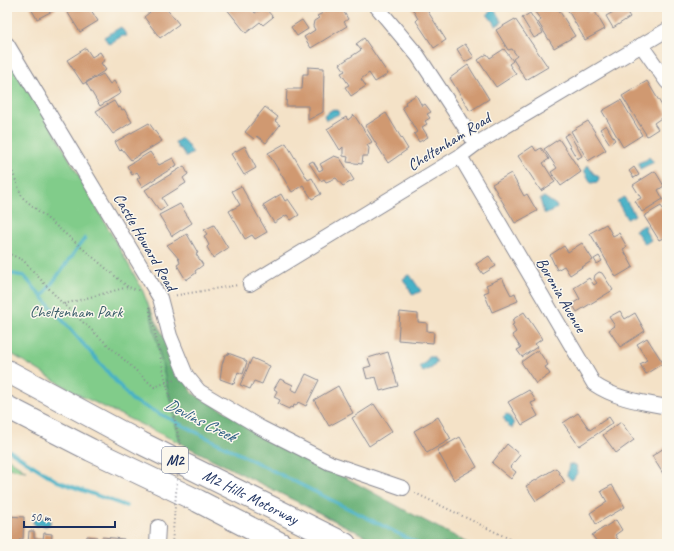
<svg xmlns="http://www.w3.org/2000/svg" width="674" height="551" font-family="Caveat,sans-serif">
<rect width="100%" height="100%" fill="#fbf7ec"/>
<filter id="ink" filterUnits="userSpaceOnUse"><feTurbulence type="fractalNoise" baseFrequency=".025" numOctaves="2"/><feDisplacementMap in="SourceGraphic" scale="8" xChannelSelector="R" yChannelSelector="G"/><feConvolveMatrix kernelMatrix="1 2 1 2 8 2 1 2 1" color-interpolation-filters="sRGB"/></filter>
<filter id="wash" filterUnits="userSpaceOnUse"><feTurbulence type="fractalNoise" baseFrequency=".012" numOctaves="4" result="noise"/><feDisplacementMap in="SourceGraphic" scale="16" xChannelSelector="R" yChannelSelector="G"/><feGaussianBlur stdDeviation="0.9" result="paint"/><feColorMatrix in="noise" values="0 0 0 0 0 0 0 0 0 0 0 0 0 0 0 0 0 1.4 0 .05"/><feComposite in="paint" operator="in"/></filter>
<g filter="url(#wash)">
<rect width="100%" height="100%" fill="#f4e2c7"/>
<path fill="#81cc8a" stroke="#4e7e74" d="M7 47 142 289 149 307 180 443 77 394 7 351Z
M7 458 26 471 7 468Z"/>
<path fill="#68b076" stroke="#42706a" d="M149 307 192 393 412 514 470 544H381L180 443Z"/>
<path fill="#47b1c6" stroke="#317092" d="M494 9 502 22 496 26 487 14Z
M121 27 127 36H122L109 44 104 37Z
M333 109 338 111 339 114 326 120 324 115Z
M182 138 193 153 186 157 181 149 178 148 175 142Z
M649 157 654 162 640 169 638 163 646 160Z
M588 165 593 173 599 177 598 182 591 183 584 170Z
M544 197 556 205 557 208 549 213H544L540 199Z
M624 197 635 215 627 219 617 201Z
M645 225 646 227 645 230 651 240 645 244 635 230Z
M408 275H410L421 291 413 295 403 279Z
M429 357H433L437 362 432 368 423 372 419 367 425 363Z
M506 414 509 415 514 424 512 428 509 427 503 417Z
M569 464 576 465 578 472 572 480 567 476Z
M34 517 50 519V524L46 526 41 525 36 526 33 523Z"/>
<g fill="none" stroke-linecap="round" stroke-linejoin="round">
<path stroke="#47b1c6" stroke-width="3.5" d="M7 273 24 276 132 400 419 544
M42 297 85 238
M7 449 57 481 126 506"/>
</g>
<g id="blocks">
<path fill="#d09971" d="M30 7H55L56 9 37 19Z
M70 7H89L98 21 80 32 66 10Z
M156 7H165L179 24 160 38 144 17Z
M250 7 255 13 264 7 273 17 263 25 260 22 246 33 226 8Z
M329 7H337L338 9 341 7 348 19 344 22 347 26 311 48 304 37 315 30 313 26 314 21 319 18 317 16 323 13 322 11Z
M414 7H425L446 40 434 48 416 21 418 19 412 8Z
M531 7H557L575 36 554 48 538 22 541 20Z
M566 7H586L589 13 594 10 605 29 585 40Z
M613 7H640L628 14 630 17 613 28 606 16 615 11Z
M530 13 543 33 534 38 522 18Z
M515 19 548 67 526 80 513 59 517 56 512 49 508 50 496 30Z
M302 20 308 29 297 36 291 27Z
M364 38 388 74 375 82 369 73 361 79 366 86 351 96 345 87 349 85 341 73 345 71 340 64 361 50 356 44Z
M465 44 474 57 465 62 457 49Z
M86 48 92 57 100 52 105 60 101 63 106 70 83 84 67 60Z
M504 49 513 61 509 64 516 74 496 87 478 60 487 54 490 58Z
M468 65 489 99 470 111 450 78Z
M308 67 324 68 323 112 308 120V106H286L287 89H302L303 74H308Z
M103 74 110 84 114 81 121 93 100 106 86 83Z
M647 81 667 114 654 123 658 129 647 136 622 96Z
M416 95 422 106 425 104 431 112 427 114 430 118 425 121 427 124 422 127 428 137 419 142 414 134 417 132 402 107 406 105 405 102Z
M621 100 642 135 623 147 602 111Z
M114 101 118 108 120 107 122 110 124 109 132 122 113 134 96 111Z
M265 107 278 117 275 121 280 125 266 143 257 136 254 139 245 132Z
M386 113 408 149 388 163 365 126Z
M354 115 372 142 367 145 369 148 368 156H363L362 164 347 162 348 157 343 156V147L340 150 327 129 346 117 348 120Z
M588 121 606 150 588 161 571 131Z
M149 123 162 141 131 160 122 149 120 151 115 142Z
M606 125 615 140 610 144 600 129Z
M569 133 582 156 577 159 564 136Z
M559 139 581 172 561 186 551 172 557 168 544 149Z
M286 143 308 180 312 178 321 194 312 199 303 185 292 192 268 153Z
M245 146 256 168 244 175 231 154Z
M533 146 536 151 541 148 549 159 543 163 555 182 541 191 518 156Z
M150 152 159 165 173 158 177 165 142 187 137 179 140 177 137 172 132 175 127 166Z
M334 156 340 158 354 180 343 186 336 178 326 182 324 179 321 181 309 163 313 161 319 171 323 169 320 164Z
M184 166 188 174 183 178 186 183 162 198 167 206 160 211 145 190Z
M634 167 639 175 634 178 629 171Z
M655 171 664 186 658 190 663 199 642 212 635 201 641 198 633 185Z
M511 173 524 196 527 194 537 211 515 223 492 184Z
M241 186 267 232 255 239 252 235 245 239 229 211 240 205 232 191Z
M281 194 285 201 288 199 299 215 291 220 287 215 274 223 263 205Z
M180 204 192 223 172 236 159 215Z
M661 206 667 215V236L659 240 644 216Z
M606 224 613 236 619 233 627 247 623 249 633 267 616 277 590 233Z
M214 225 228 248 213 258 207 247 209 245 204 236 207 234 204 230Z
M187 234 198 253 196 254 203 265 195 271 196 273 186 280 177 265 180 263 179 259 167 245Z
M582 243 593 260 570 275 564 266 557 270 550 255 564 246 568 252Z
M489 256 496 266 483 274 476 264Z
M599 256 602 261 597 264 594 259Z
M599 272 602 273 613 290 577 312 572 304 580 299 574 288 589 278 594 285 597 283 594 279 595 275Z
M502 278 511 295 515 293 518 301 492 312 484 293 489 291 486 285Z
M620 311 625 319 635 313 645 331 620 347 609 330 615 326 609 317Z
M400 312 418 314V322L427 323V331L434 332 433 343 398 340Z
M524 312 542 339 535 344 537 347 522 357 517 350 521 348 512 335 516 332 512 325 514 324 512 320Z
M667 331V341L663 334Z
M647 338 663 363 646 374 640 364 647 360 637 344Z
M538 350 548 365 545 367 550 374 536 384 521 362Z
M388 352 398 386 380 391 376 377 367 379 364 368 371 366 368 358Z
M228 353 244 359V360L247 362 243 374 238 372 234 384 220 379 222 365 225 355H227Z
M252 358 270 366 262 384 254 381 250 389 240 385Z
M306 374 319 380 306 406 298 402 296 406 294 405 293 408 290 407 289 409 278 404 280 400 274 397 277 391 274 389 280 379 293 385 291 389 297 392Z
M338 386 353 413 329 426 314 400Z
M529 390 536 401 531 403 538 416 522 425 508 402Z
M374 404 392 431 369 446 352 418Z
M578 413 590 430 609 417 613 423 579 446 563 423Z
M438 417 451 439 427 453 414 431Z
M621 422 634 440 616 453 603 435Z
M460 437 477 467 454 480 437 450Z
M507 444 520 455 510 467 516 472 511 479 492 463Z
M667 446V480L652 456Z
M556 468 565 482 536 501 526 486Z
M612 485 625 507 596 524 590 513 607 502 601 491Z
M7 516 24 517 23 539H20L19 544H7Z
M616 520 622 530 615 535 621 544H594L597 542 592 535Z
M29 531H34V538L43 539 44 533 52 534 51 544H28Z
M87 536 97 537 96 544H86Z
M102 537 124 539V544H102Z"/>
</g>
</g>
<g filter="url(#ink)">
<use href="#blocks" fill-opacity="0" stroke="#888892" stroke-width="1"/>
<g fill="none" stroke-linecap="round" stroke-linejoin="round">
<g stroke="#888892" stroke-width="16">
<path id="street" d="M377 7 418 56 476 144
M7 44 160 298 170 336 186 375 199 391 261 428 330 463 403 488
M641 45 667 82
M460 156 594 384C616 399 641 402 667 407
M250 284 460 156 476 144 667 30
M157 544 158 527"/>
</g>
<g stroke="#888892" stroke-width="24">
<g id="highway">
<path id="s1" d="M7 371 141 443 345 544"/>
<path d="M7 407 91 450 198 501 281 544"/>
</g>
</g>
<path stroke="#888892" stroke-width="2" stroke-dasharray="1 3" stroke-linecap="butt" d="M7 157 22 197 128 287
M7 253 23 260 63 304 154 387 174 380
M172 296 238 285
M64 304 128 287 141 291
M415 493 520 544
M187 544 189 538"/>
<use href="#street" stroke="#fff" stroke-width="14"/>
<use href="#highway" stroke="#fff" stroke-width="22"/>
<path stroke="#888892" stroke-width="2" stroke-dasharray="1 3" stroke-linecap="butt" d="M149 307 180 443 172 544"/>
</g>
</g>
<g text-anchor="middle" dominant-baseline="central" stroke-width="3" stroke-linejoin="round" paint-order="stroke">
<rect fill="#fbf7ec" stroke="#5e6b89" stroke-width="1" x="162" y="447" width="26" height="26" rx="3"/>
<g font-size="15" font-weight="bold" fill="#1b2f5e">
<text x="175" y="460">M2</text>
</g>
<g font-size="16" fill="#1b2f5e" stroke="#fbf7ec">
<text transform="translate(449 142) rotate(-32)">Cheltenham Road</text>
<text transform="translate(145 242) rotate(60)">Castle Howard Road</text>
<text transform="translate(561 295) rotate(60)">Boronia Avenue</text>
<text stroke="none"><textPath href="#s1" startOffset="274">M2 Hills Motorway</textPath></text>
</g>
<g font-size="16" fill="#3a5e6b" stroke="#fbf7ec">
<text x="76" y="312">Cheltenham Park</text>
</g>
<g font-size="17" font-style="italic" fill="#2a5c82" stroke="#fbf7ec">
<text transform="translate(200 420) rotate(27)">Devlins Creek</text>
</g>
</g>
<rect width="674" height="551" fill="none" stroke="#fbf7ec" stroke-width="24"/>
<path d="M24 521v6h91v-6" fill="none" stroke="#1b2f5e" stroke-width="2"/>
<text x="30" y="521" font-size="12" fill="#1b2f5e" stroke="#fbf7ec" stroke-width="3" paint-order="stroke">50 m</text>
</svg>
